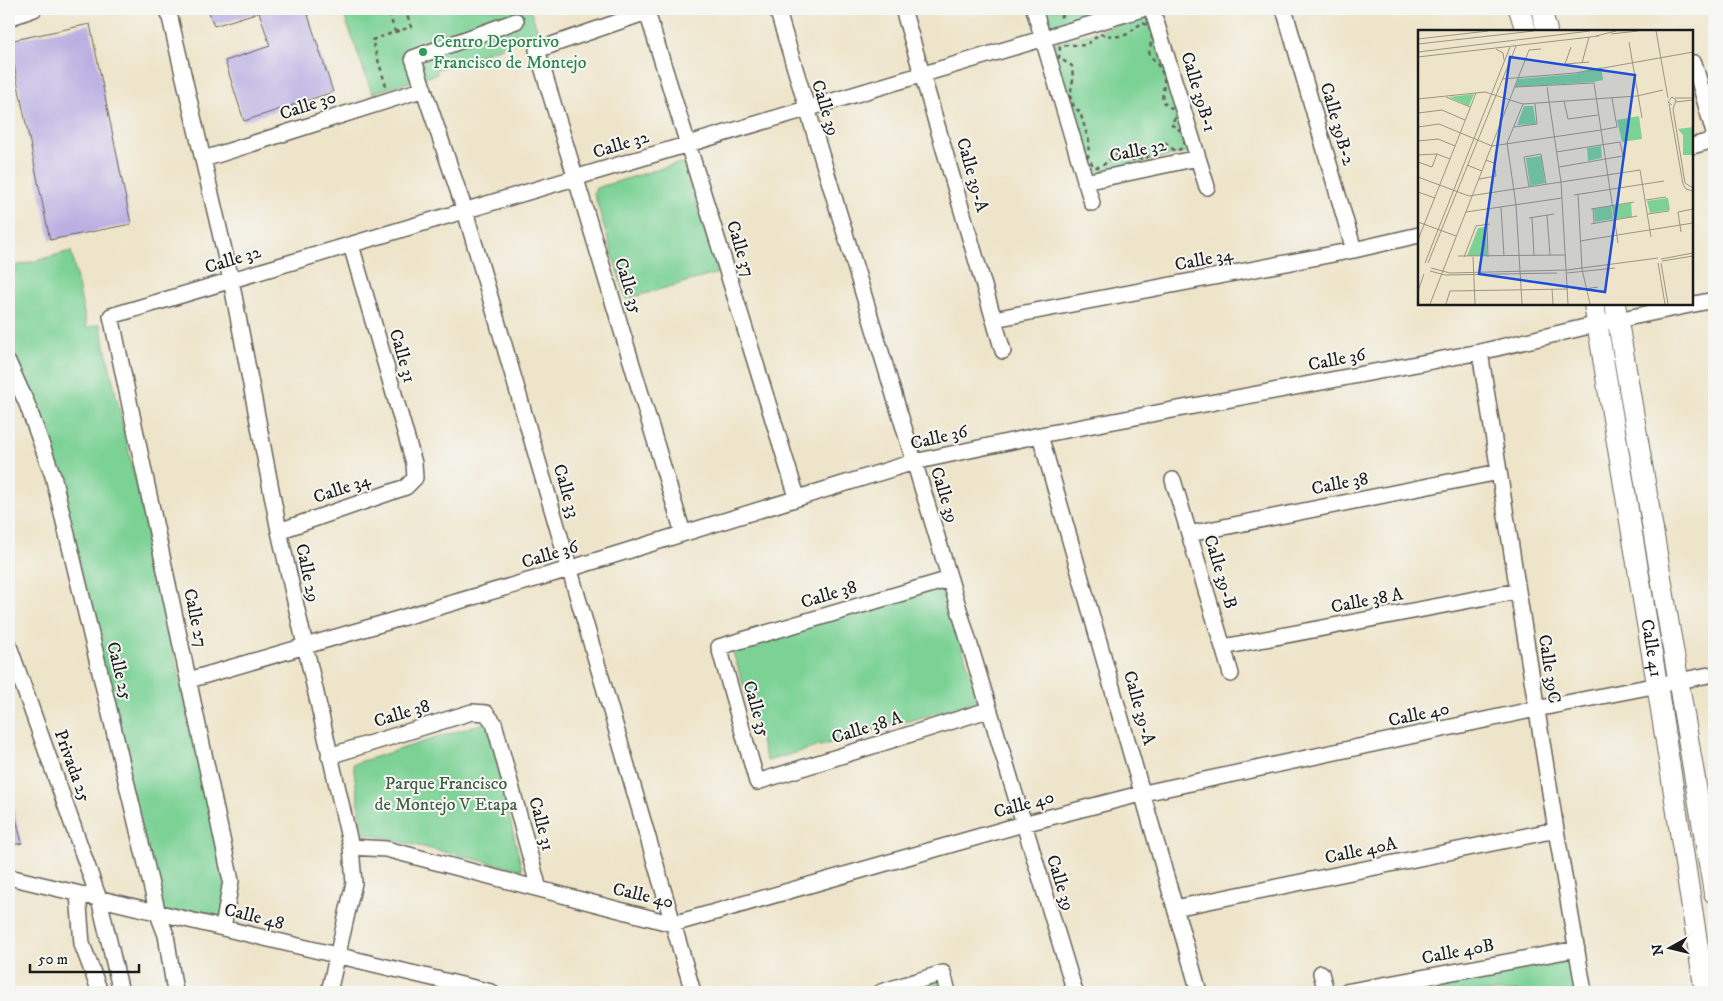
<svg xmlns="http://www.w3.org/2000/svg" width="1723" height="1001" font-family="'IM FELL DW Pica',serif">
<rect width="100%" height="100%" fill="#f6f6f2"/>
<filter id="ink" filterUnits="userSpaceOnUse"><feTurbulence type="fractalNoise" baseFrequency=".02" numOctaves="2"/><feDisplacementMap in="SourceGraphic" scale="10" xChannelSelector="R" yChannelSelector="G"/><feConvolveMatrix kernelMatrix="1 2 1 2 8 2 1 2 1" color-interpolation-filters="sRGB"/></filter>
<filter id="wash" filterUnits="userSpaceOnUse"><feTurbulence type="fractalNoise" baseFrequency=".0096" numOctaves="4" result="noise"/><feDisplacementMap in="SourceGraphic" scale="20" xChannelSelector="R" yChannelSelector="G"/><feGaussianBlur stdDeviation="1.12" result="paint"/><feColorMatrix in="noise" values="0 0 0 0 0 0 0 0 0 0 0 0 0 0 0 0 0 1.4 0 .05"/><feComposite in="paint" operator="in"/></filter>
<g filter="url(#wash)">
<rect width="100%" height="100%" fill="#eee4c9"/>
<path fill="#7cd295" stroke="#4c7758" d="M342 9H530L539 34 436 70 437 74 372 93Z
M1039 9H1118L1045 30Z
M1149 16 1190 151 1090 175 1050 45Z
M679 163 685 166 718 273 626 299 594 193 596 188Z
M71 251 87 328 100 324 225 879 224 924 160 912 56 473 9 357V268Z
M943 587 979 701 767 761 732 649Z
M487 722 522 870 363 833 353 764Z
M1572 957 1577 992H1386Z
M939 981 942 992H905Z"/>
<g id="blocks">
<path fill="#baaee2" d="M208 9H306L333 92 244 121 225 61 270 46 259 12 214 26Z
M90 24 131 224 50 240 9 41Z
M13 806 22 843 9 846V807Z"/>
</g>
</g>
<g filter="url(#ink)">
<use href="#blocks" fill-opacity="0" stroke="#666259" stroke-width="1"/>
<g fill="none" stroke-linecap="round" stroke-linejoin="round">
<g stroke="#666259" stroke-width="18">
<path id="minor" d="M168 9 231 280 279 531 351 847 354 883 329 992
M777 9 1075 992
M903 9 1003 351
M1034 9 1092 203
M1152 9 1207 187
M1284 9 1354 250
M9 18 34 9
M516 21 413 58 465 211 693 992
M1694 63 1714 133
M1692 146 1714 140
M204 159 424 89
M1085 182 1198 158
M994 319 1354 250 1419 235
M1480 352 1556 830 1584 992
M9 364 27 404 53 476 158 914 166 935 175 992
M1040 435 1199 992
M1173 480 1231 674
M279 531 406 487 415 478 414 463 351 245
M683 533 537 50 647 12 797 497
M1189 534 1499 472
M950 579 719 647 757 782 988 710
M9 646 99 899 121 992
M1223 647 1518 591
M189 680 569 569 914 462 1040 435 1480 352 1598 324 1714 300
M329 756 472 712 486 713 494 723 539 889
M351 847 386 849 673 924 1023 824 1144 793 1536 709 1714 674
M9 877 491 992
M78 894 82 944 100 992
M1175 908 1556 830
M223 928 231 881 111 316 1142 9
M1321 973 1326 992
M881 992 943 973 948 992
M1345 992 1577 949"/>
</g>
<g stroke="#666259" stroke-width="22">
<g id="major">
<path d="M1519 9 1526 31"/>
<path d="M1541 9 1547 31"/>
<path id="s1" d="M1594 304 1657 684 1705 992"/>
<path d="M1615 304 1714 893"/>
</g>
</g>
<path stroke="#666259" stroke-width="2.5" stroke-dasharray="4 4" stroke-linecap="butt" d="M1060 17 1070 10 1079 12
M1143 23 1149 26 1152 37 1149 54C1155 61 1162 69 1164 78 1165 86 1161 93 1163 102L1178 113 1171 124 1185 134C1185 143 1185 149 1175 151L1166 143 1146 158 1132 160 1115 155 1101 167H1094L1088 158 1089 141 1080 112 1074 107 1070 96 1073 80 1072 66 1059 58 1060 47C1079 40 1080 54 1099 34 1108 35 1121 39 1129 33 1134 29 1136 26 1143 23Z
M395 32 411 27 405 9
M386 86 372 40 395 32 388 9"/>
<use href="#minor" stroke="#fff" stroke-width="15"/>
<use href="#major" stroke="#fff" stroke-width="20"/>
</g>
</g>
<circle fill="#2e9e5b" stroke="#f6f6f2" stroke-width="2" cx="423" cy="52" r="5"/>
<g text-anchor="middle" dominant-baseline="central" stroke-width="4" stroke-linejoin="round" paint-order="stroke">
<g font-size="18" fill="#27864d" stroke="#f6f6f2" text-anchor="start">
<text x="433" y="42">Centro Deportivo<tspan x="433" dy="21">Francisco de Montejo</tspan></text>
</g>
<g font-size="18" fill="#1c1c1c" stroke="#f6f6f2">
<text transform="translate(1198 92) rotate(73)">Calle 39B-1</text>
<text transform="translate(308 106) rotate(-18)">Calle 30</text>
<text transform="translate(825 108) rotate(73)">Calle 39</text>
<text transform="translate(1337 124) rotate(74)">Calle 39B-2</text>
<text transform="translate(621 145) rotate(-17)">Calle 32</text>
<text transform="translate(1138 151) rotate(-12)">Calle 32</text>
<text transform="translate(972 175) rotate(74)">Calle 39-A</text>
<text transform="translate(740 249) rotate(73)">Calle 37</text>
<text transform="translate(233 260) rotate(-17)">Calle 32</text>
<text transform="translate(1204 260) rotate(-11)">Calle 34</text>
<text transform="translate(628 286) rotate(73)">Calle 35</text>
<text transform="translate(402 356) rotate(74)">Calle 31</text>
<text transform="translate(1337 360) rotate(-11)">Calle 36</text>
<text transform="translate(939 438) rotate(-13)">Calle 36</text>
<text transform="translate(1340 484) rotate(-11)">Calle 38</text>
<text transform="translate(342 489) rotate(-19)">Calle 34</text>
<text transform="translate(566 491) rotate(74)">Calle 33</text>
<text transform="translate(944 495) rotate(73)">Calle 39</text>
<text transform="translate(550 555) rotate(-17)">Calle 36</text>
<text transform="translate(1220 572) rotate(73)">Calle 39-B</text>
<text transform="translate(307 573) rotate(78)">Calle 29</text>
<text transform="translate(829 595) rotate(-17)">Calle 38</text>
<text transform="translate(1367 601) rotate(-11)">Calle 38 A</text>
<text transform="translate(195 618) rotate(78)">Calle 27</text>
<text stroke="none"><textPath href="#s1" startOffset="349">Calle 41</textPath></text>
<text transform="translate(1549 669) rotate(81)">Calle 39C</text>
<text transform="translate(119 671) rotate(76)">Calle 25</text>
<text transform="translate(1139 708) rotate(74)">Calle 39-A</text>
<text transform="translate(756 709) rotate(74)">Calle 35</text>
<text transform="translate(402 714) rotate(-17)">Calle 38</text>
<text transform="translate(1419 715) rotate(-12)">Calle 40</text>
<text transform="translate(867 728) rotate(-17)">Calle 38 A</text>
<text transform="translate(72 766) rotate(70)">Privada 25</text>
<text transform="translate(1024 805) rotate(-15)">Calle 40</text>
<text transform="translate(541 824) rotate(75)">Calle 31</text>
<text transform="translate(1361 851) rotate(-12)">Calle 40A</text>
<text transform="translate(1060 883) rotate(73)">Calle 39</text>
<text transform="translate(643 896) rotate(13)">Calle 40</text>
<text transform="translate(254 917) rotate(14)">Calle 48</text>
<text transform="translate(1458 952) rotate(-11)">Calle 40B</text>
</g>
<g font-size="18" fill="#3e5c46" stroke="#f6f6f2">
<text x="446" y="784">Parque Francisco<tspan x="446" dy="21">de Montejo V Etapa</tspan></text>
</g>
</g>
<g transform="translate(1418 30)">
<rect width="275" height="275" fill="#eee4c9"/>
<path d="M183 37 185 50 175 52 97 57 100 49 157 44ZM56 64 51 76 31 67ZM106 76H115L118 94 99 95ZM221 86 224 109 204 112 199 90ZM275 97V125H265V105L260 99ZM183 116 184 128 170 131 169 118ZM123 126 127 153 112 156 108 128ZM250 168 252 180 232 183 229 171ZM213 173 214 187 197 189 195 176ZM193 176 195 189 177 192 176 179ZM68 197 69 226H49L60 198Z" fill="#7cd295"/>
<path fill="none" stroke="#9a9484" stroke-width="1" d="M238 1 250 68M193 4 220 1M178 6 198 1M0 9 70 1M211 12 224 88M0 14 116 1M153 17 147 34 171 32M78 19 85 23 86 30M0 22 172 1M0 27 181 6M164 33 171 7M84 49 157 43 275 22M97 57 176 53 200 213M129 57 143 152 150 274M28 67 52 77M257 68H275M0 69 67 62 105 74 219 66 245 60M146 71 150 89 180 85M258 72 275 70M251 74 265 154 268 159 275 161M254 75 250 72 254 67 258 70 255 79 267 153 275 158M0 83 24 80 47 90M0 97 21 94 74 116 183 100 199 97 194 68M96 97 119 94 117 74M0 111 20 109 37 116M138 122 202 112 205 126 141 137M0 125 19 124 32 129M0 132 14 137 19 124M49 135 64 141M0 147 51 166 222 140 233 207M61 149 78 146 76 133 68 130M111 157 106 127 123 124 128 154M0 162 17 168M160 164 164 239 172 274M156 165 246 151M228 170 248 167M83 177 86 226M175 178 176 193M173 179 216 172M48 182 144 168M230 184 251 181M129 185 132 225M114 187 116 225M111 188 136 184M0 192 38 206M69 194 70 227M173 194 219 186M263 202 260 182 275 179M0 210 58 63M162 211 275 193M40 226 147 225M46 227 58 196 72 194M55 227 57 274M243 229 275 223M244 231 275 226M7 233 92 17M10 233 98 16M240 233 247 274M243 233 250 274M13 238 32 243 149 240 240 228M12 241 27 245 139 243M149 243 197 238M134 259 135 274M160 260 180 257M0 261 6 244M12 274 111 20 123 19M28 274 32 261 150 259M104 274 98 175 89 113 105 74"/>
<path fill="#1d4ed8" fill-opacity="0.15" stroke="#1d4ed8" stroke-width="2.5" d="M92 27 217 45 187 262 61 244Z"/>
<rect width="275" height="275" fill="none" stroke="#1c1c1c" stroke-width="2.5"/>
</g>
<rect width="1723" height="1001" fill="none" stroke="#f6f6f2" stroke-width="30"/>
<g transform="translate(1670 948) rotate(262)" stroke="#f6f6f2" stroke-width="4" paint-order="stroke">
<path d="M0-4L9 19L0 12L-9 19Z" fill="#1c1c1c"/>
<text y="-8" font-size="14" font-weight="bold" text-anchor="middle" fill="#1c1c1c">N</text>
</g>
<path d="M30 964v8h109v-8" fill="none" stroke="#1c1c1c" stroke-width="2.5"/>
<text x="38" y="964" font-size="15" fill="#1c1c1c" stroke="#f6f6f2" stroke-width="4" paint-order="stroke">50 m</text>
</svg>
